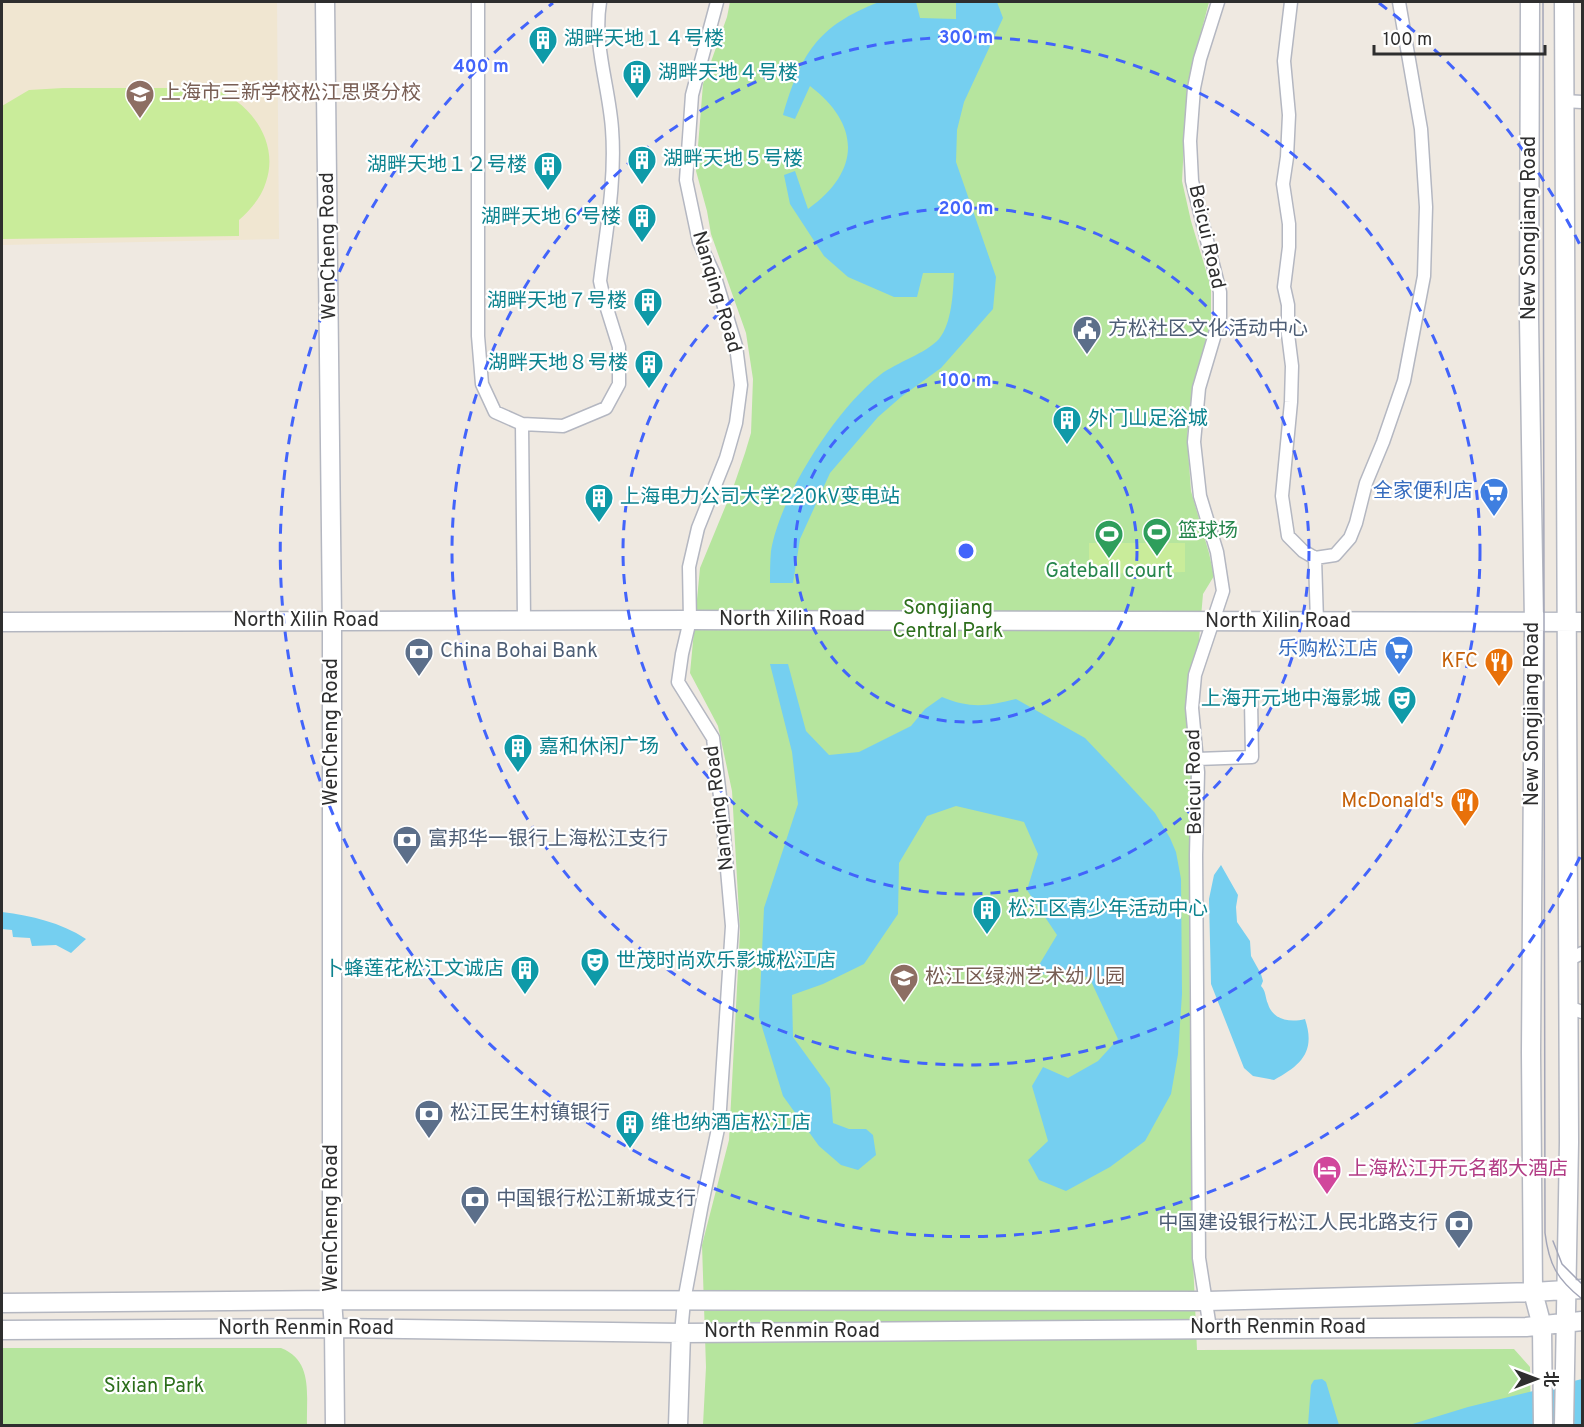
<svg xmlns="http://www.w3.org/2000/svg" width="1584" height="1427" font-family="Overpass,'Noto Sans SC',sans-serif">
<rect width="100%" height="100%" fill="#efe9e1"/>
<path fill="#f0e6d1" d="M2 2H277L279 239 2 245Z"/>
<path fill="#b6e59e" d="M730 2H1209L1187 86 1182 181 1191 221 1211 287V320L1194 385 1187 436 1191 491 1209 553 1214 576 1203 594 1198 652 1186 697 1193 774 1189 862 1190 1013 1192 1238 1197 1350 1514 1349 1530 1367 1531 1425H703L706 1367 702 1245 729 1140 740 931 732 791 718 726 690 673 700 568 733 488 745 453 751 433 753 379 746 333 711 234 707 211 696 171 703 84 727 17Z
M2 1348H281C314 1361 306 1396 307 1425H2Z"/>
<path fill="#c9ec9a" d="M63 88H211C249 100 280 141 266 182 261 198 251 209 239 220V236L2 239V106L29 90Z
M1089 543H1185V572L1089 574Z"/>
<path fill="#75cff0" d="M879 2H916L920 18 956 19V2H997L1003 18 964 102 957 130 956 162 996 277 993 309 941 368 901 397 878 417 830 473 800 539 793 583H770C770 573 770 561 771 551 780 496 836 409 880 375 897 362 925 354 939 339 952 323 953 293 954 273H923L917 297H894L848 277 824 256 790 204 784 175 795 171 808 209C861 171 861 125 810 86L795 119 783 115C801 54 817 26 879 2Z
M770 664H788L806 731 829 755 859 752 911 726 925 709 942 697C971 709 987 706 1016 699L1085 738 1119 774 1155 813 1170 838 1176 852 1181 879 1182 994 1178 1054 1171 1094 1145 1141 1110 1167 1066 1191 1039 1180 1028 1160 1048 1141 1032 1086 1043 1067 1068 1078 1098 1061 1118 1039 1089 977 1040 974 1039 965 1057 935 1027 890 1038 854 1024 822 956 806 927 816 899 863 898 914 864 964 823 984 792 995 793 1037 830 1088 833 1123 849 1129H866L873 1135 876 1155 858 1170 841 1165 819 1146 783 1096 759 1017 764 908 798 804 792 752Z
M1221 865 1238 895 1236 907 1237 922 1250 941 1251 956 1261 974 1263 981 1261 986C1266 991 1265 997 1268 1004 1273 1020 1290 1023 1305 1019 1316 1052 1301 1065 1274 1080L1253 1076 1244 1068 1211 984 1209 899 1214 875Z
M2 912C32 916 60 922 86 939L71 953 56 945 32 946 30 938 13 937 12 930 2 929Z
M1322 1379 1326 1382 1339 1425H1308L1311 1385 1314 1380Z
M1582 1379V1425L1406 1426 1468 1407Z"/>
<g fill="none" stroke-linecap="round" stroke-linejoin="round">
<g stroke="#b4b7c1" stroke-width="15">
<path id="street" d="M478 2V336L482 384 495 412 522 424 563 426 606 408 619 384V347L604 299 600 281C606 232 616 180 612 129 609 86 593 45 600 2
M1291 2 1284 61 1289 115 1287 157 1283 184 1289 224V247L1284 287 1288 305V334L1292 366 1291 402 1282 496 1288 536 1303 551 1315 558
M1564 101 1582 102
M522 424 524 620
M1317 622 1315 558 1335 555 1350 538 1356 523 1366 483 1383 442 1404 381 1424 276 1426 207 1421 129 1399 2
M1197 759 1252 757 1251 700
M1568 960 1582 953
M1568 1007 1582 1012
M1210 1328 1199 1258 1196 855 1198 772 1192 708 1195 675 1223 591 1217 552 1200 496 1194 442 1199 388 1220 317V292L1192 181 1190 141 1194 88 1200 59 1218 2
M681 1333 684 1301 702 1204 719 1124 732 926 722 813 713 738 678 682 682 654 690 620 689 567 698 528 726 458 736 423 741 385 736 346 714 274 699 242 686 180 692 95 717 2"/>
</g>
<g stroke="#b4b7c1" stroke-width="21">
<path id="secondary" d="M325 2 332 620V1300L334 1328 335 1426
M1530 2 1529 319 1534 622 1531 1053 1533 1292 1542 1326 1543 1426
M2 622 690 620 1582 622
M2 1303 332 1300 1207 1301 1533 1292 1582 1289
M2 1330 334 1328 681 1333 1526 1327 1582 1321
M678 1426 681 1333
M1564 1426 1569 1142 1564 2"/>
</g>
<use href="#street" stroke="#fff" stroke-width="12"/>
<use href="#secondary" stroke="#fff" stroke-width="18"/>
<path stroke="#a3a6b8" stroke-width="1.5" d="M1543 2 1545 1233C1549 1265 1557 1279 1582 1299
M1553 1241 1562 1264 1582 1284"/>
</g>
<g fill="none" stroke="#4264fb" stroke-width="3" stroke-dasharray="10 8">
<circle cx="966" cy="551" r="171"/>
<circle cx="966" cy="551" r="343"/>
<circle cx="966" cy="551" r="514"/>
<path d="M1580 857A686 686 0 1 1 553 3M1379 3A686 686 0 0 1 1580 245"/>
</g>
<defs>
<g id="building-pin" transform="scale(1.5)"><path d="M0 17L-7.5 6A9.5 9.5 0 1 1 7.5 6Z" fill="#0f9aa8" stroke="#fff"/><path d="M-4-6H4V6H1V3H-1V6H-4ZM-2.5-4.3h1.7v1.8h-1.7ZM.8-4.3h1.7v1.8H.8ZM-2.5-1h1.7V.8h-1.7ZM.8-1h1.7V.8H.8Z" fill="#fff"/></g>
<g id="school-pin" transform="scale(1.5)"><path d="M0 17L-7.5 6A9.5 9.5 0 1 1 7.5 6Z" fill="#8d6e63" stroke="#fff"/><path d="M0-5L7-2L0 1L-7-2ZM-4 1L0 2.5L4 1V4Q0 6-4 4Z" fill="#fff"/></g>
<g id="civic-pin" transform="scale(1.5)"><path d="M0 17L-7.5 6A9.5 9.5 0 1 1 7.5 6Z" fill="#5c6f8a" stroke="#fff"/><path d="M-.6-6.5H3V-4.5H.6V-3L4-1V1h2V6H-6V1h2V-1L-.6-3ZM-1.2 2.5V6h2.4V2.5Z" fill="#fff"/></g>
<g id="supermarket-pin" transform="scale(1.5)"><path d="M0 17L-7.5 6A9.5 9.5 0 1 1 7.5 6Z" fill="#3f7fe0" stroke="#fff"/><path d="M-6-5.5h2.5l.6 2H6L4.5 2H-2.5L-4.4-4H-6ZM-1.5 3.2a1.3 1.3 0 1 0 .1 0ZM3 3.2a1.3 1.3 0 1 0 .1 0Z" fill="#fff"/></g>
<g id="stadium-pin" transform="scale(1.5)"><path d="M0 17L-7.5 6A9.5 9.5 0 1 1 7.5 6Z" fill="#2e9e5b" stroke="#fff"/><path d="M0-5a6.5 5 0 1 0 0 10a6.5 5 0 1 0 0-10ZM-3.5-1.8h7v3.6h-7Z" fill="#fff"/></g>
<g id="bank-pin" transform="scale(1.5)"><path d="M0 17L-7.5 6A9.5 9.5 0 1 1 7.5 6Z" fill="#5c6f8a" stroke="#fff"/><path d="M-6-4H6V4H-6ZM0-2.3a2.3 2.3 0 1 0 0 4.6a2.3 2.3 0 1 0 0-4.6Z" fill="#fff"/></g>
<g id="restaurant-pin" transform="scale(1.5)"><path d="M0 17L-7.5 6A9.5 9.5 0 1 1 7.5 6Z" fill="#e8710a" stroke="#fff"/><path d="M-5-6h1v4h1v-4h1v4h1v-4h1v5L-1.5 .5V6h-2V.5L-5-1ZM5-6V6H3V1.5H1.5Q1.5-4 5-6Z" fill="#fff"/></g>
<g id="theatre-pin" transform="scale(1.5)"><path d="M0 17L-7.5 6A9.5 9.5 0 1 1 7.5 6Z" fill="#0f9aa8" stroke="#fff"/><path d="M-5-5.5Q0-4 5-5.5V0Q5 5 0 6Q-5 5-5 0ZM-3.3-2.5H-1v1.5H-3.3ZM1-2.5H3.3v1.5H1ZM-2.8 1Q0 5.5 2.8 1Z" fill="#fff"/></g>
<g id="hotel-pin" transform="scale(1.5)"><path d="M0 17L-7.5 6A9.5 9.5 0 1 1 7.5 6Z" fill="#d1479c" stroke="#fff"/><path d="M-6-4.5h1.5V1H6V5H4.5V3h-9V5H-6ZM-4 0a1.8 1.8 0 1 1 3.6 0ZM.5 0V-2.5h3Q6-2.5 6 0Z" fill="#fff"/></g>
</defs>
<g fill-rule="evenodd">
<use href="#building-pin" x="543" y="40"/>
<use href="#building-pin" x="637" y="74"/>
<use href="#school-pin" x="140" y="94"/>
<use href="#building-pin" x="642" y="160"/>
<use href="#building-pin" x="548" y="166"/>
<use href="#building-pin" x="642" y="218"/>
<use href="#building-pin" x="648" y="302"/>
<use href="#civic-pin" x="1087" y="330"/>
<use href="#building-pin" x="649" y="364"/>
<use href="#building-pin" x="1067" y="420"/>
<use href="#supermarket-pin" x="1494" y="492"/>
<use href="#building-pin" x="599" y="498"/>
<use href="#stadium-pin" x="1157" y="532"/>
<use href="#stadium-pin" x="1109" y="534"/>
<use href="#supermarket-pin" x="1399" y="650"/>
<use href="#bank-pin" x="419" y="652"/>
<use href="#restaurant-pin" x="1499" y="662"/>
<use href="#theatre-pin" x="1402" y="700"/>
<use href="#building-pin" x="518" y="748"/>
<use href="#restaurant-pin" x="1465" y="802"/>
<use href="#bank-pin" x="407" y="840"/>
<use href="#building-pin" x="987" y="910"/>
<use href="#theatre-pin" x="595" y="962"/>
<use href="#building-pin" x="525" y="970"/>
<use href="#school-pin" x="904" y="978"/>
<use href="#bank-pin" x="429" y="1114"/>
<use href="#building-pin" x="630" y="1124"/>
<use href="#hotel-pin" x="1327" y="1170"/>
<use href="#bank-pin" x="475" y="1200"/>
<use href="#bank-pin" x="1459" y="1224"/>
</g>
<g text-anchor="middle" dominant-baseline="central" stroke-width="4.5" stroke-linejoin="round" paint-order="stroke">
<g font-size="20" fill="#0d838f" stroke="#fff" text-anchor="start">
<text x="564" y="40">湖畔天地１４号楼</text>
<text x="658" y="74">湖畔天地４号楼</text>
<text x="663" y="160">湖畔天地５号楼</text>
<text x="527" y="166" text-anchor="end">湖畔天地１２号楼</text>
<text x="621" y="218" text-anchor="end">湖畔天地６号楼</text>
<text x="627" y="302" text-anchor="end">湖畔天地７号楼</text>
<text x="628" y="364" text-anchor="end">湖畔天地８号楼</text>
<text x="1088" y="420">外门山足浴城</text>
<text x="620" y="498">上海电力公司大学220kV变电站</text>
<text x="1381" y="700" text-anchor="end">上海开元地中海影城</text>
<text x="539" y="748">嘉和休闲广场</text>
<text x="1008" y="910">松江区青少年活动中心</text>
<text x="616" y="962">世茂时尚欢乐影城松江店</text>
<text x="504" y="970" text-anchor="end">卜蜂莲花松江文诚店</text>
<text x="651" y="1124">维也纳酒店松江店</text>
</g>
<g font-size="20" fill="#785e54" stroke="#fff" text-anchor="start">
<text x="161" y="94">上海市三新学校松江思贤分校</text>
<text x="925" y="978">松江区绿洲艺术幼儿园</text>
</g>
<g font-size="20" fill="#2e2e2e" stroke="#fff">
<text transform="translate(1530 228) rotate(-90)">New Songjiang Road</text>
<text transform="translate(1206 237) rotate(77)">Beicui Road</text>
<text transform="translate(329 246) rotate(-91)">WenCheng Road</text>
<text transform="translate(716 292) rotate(73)">Nanqing Road</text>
<text x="792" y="620">North Xilin Road</text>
<text x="306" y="621">North Xilin Road</text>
<text x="1278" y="622">North Xilin Road</text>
<text transform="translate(1533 714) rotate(-90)">New Songjiang Road</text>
<text transform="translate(332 732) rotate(-90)">WenCheng Road</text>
<text transform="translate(1195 782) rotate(-91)">Beicui Road</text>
<text transform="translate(720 808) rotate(-97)">Nanqing Road</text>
<text transform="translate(332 1218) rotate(-90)">WenCheng Road</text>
<text x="1278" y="1328">North Renmin Road</text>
<text x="306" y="1329">North Renmin Road</text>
<text x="792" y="1332">North Renmin Road</text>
</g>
<g font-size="20" fill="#4e5e75" stroke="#fff" text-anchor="start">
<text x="1108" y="330">方松社区文化活动中心</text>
<text x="440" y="652">China Bohai Bank</text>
<text x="428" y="840">富邦华一银行上海松江支行</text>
<text x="450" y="1114">松江民生村镇银行</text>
<text x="496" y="1200">中国银行松江新城支行</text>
<text x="1438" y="1224" text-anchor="end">中国建设银行松江人民北路支行</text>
</g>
<g font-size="20" fill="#366cbe" stroke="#fff" text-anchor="end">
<text x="1473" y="492">全家便利店</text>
<text x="1378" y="650">乐购松江店</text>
</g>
<g font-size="20" fill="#27864d" stroke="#fff" text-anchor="start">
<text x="1178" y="532">篮球场</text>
<text x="1109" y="572" text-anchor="middle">Gateball court</text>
</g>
<g font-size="20" fill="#2c6e1b" stroke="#fff">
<text x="948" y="609">Songjiang<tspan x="948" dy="23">Central Park</tspan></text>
<text x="154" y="1387">Sixian Park</text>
</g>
<g font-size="20" fill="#c56008" stroke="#fff" text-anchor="end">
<text x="1478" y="662">KFC</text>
<text x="1444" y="802">McDonald's</text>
</g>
<g font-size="20" fill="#b23c85" stroke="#fff" text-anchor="start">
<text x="1348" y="1170">上海松江开元名都大酒店</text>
</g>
</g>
<circle cx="966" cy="551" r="9" fill="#4264fb" stroke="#fff" stroke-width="3"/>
<g font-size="18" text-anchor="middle" font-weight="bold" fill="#4264fb" stroke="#fff" stroke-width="4.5" stroke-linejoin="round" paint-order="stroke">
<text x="966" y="43">300 m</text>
<text x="481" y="72">400 m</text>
<text x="966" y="214">200 m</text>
<text x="966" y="386">100 m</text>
</g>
<rect width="1584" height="1427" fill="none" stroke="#2e2e2e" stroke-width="6"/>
<g transform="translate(1536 1379) rotate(90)" stroke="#ffffff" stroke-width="4.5" paint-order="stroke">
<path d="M0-4.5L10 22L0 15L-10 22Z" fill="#2e2e2e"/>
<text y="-9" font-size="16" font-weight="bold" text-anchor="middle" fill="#2e2e2e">北</text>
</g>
<path d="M1374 45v9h171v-9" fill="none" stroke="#2e2e2e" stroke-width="3"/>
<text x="1383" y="45" font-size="18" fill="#2e2e2e" stroke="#ffffff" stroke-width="4.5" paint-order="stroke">100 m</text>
</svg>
